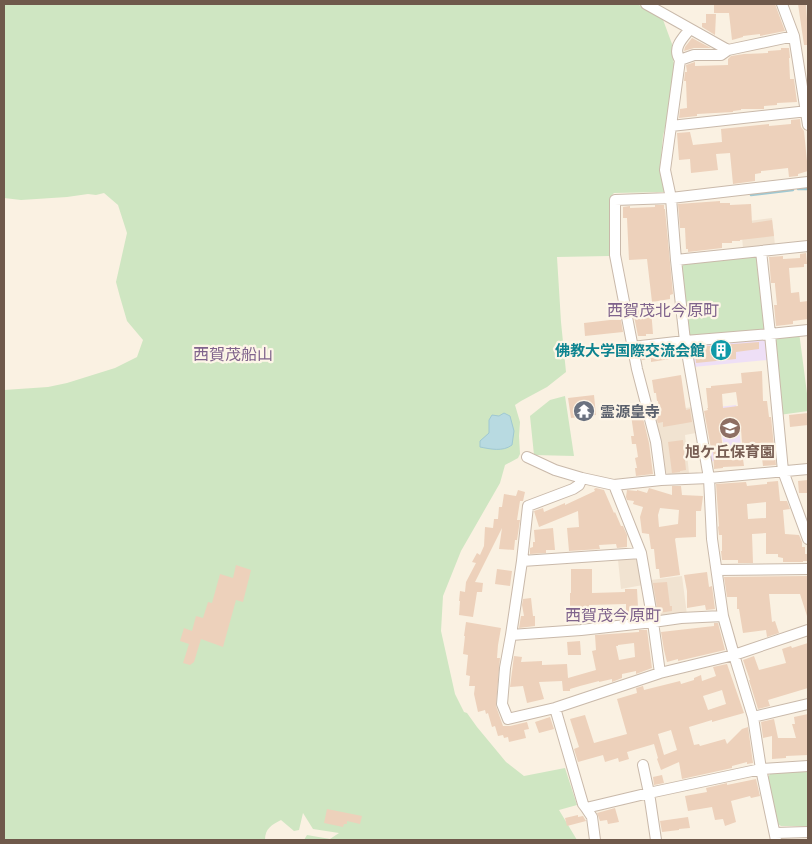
<svg xmlns="http://www.w3.org/2000/svg" width="812" height="844" font-family="'PT Sans Narrow','Noto Sans JP',sans-serif">
<rect width="100%" height="100%" fill="#faf1e2"/>
<path fill="#f1e3d1" d="M772 218 775 245 743 249 741 222Z
M693 407 696 433 685 435 689 473 669 475 664 471 661 439 653 412Z
M635 559 639 562 643 585 621 589 618 560Z
M682 576 687 615 660 618 656 615 651 580Z"/>
<path fill="#eedff6" d="M762 339 767 342 768 360 693 367 691 348 693 345Z
M736 405 742 453 710 462 709 451 724 449 718 407Z"/>
<path fill="#cfe6c2" d="M4 4H637L662 17 672 44 674 65 669 111 663 136 660 168 664 192 614 193 611 196 609 256 557 257 561 322 566 372 547 387 521 401 515 405 520 422 519 436 520 454 518 458 505 465 500 483 461 551 443 596 441 631 455 694 464 712 467 713 477 727 506 762 524 776 565 768 577 805 559 810 577 840H304L307 835 330 839 339 833 313 829 303 813 299 830 294 831 281 820C272 825 265 828 265 840H4V390L48 387 67 383 115 368 137 357 143 340 127 321 120 297 116 282 127 233 118 205 104 193 96 195 88 194 67 197 21 200 4 198Z
M754 255 758 259 766 327 763 332 693 338 688 335 680 268 685 263Z
M799 332 808 401V411L779 415 772 336Z
M565 396 574 456 534 455 530 416 550 400Z
M808 770V826H781L776 823 767 778 771 773Z"/>
<path fill="#b8dae1" stroke="#9fc8d2" d="M504 413 510 416 514 431 512 445C503 452 490 449 480 447V441L489 433V420L492 415 499 416Z"/>
<g fill="none" stroke-linecap="round" stroke-linejoin="round">
<path stroke="#9fc8d2" stroke-width="2.5" d="M798 189H808
M751 195 793 190"/>
</g>
<path fill="#edd1bb" fill-rule="evenodd" d="M714 4H775L785 31 760 36V34L743 36V37L732 40 729 13H714Z
M798 4H806L807 19H808V45H804Z
M706 14H716L715 35 702 27V23H706Z
M692 38 711 48H694L684 51 685 47Z
M781 48H789L790 58H789L790 79H794L797 102 777 103V105L764 106V109H741V110L733 111V112L697 114V116L679 118 680 109 687 108 686 81H684L685 72H687L686 65 695 62V66L728 65V59L731 56 744 54 768 53V51L781 50Z
M800 119 801 127 804 131 807 161H808V171L798 174V176L789 177 788 168 761 171V173L755 174V181L733 184 730 153 716 154 718 170 691 173 690 159 679 160 677 133 690 132 693 145 722 142 721 129 769 124V126L791 124V120Z
M720 201V203H730V205L751 204 752 223 772 220 774 236 740 240V241H732V243H722V248L688 252V249H686L685 228H680L678 204Z
M655 205H664V209H665L673 294 670 295V299L652 302 647 259 629 260 627 218H623V207L630 206V208L655 207Z
M806 253 807 264H804V267L789 268 791 293 799 292 800 302 808 301V319L793 321V324L776 326 774 305H777L775 285V283H771L769 257 783 256V259L800 258V254Z
M651 309 653 334H646V336H638L633 311Z
M610 320H621L623 332 585 336 584 323Z
M759 342V349L736 352V359L696 363 695 347Z
M669 350 670 359 651 362V359L642 360 641 353Z
M762 371 763 401H767L769 417H771L776 465 763 466 762 458 743 459 744 466 723 467V468L714 469 713 449H711L710 443 704 411 708 410 707 408H708L706 388H711V386L742 383 741 373ZM736 392 738 406 723 408 722 394ZM741 429 742 443 723 449 721 434 728 433 732 430Z
M681 375 686 410 690 409 692 422 663 427V422L658 423 656 416H660L658 401H657L656 393H654L652 380Z
M594 395 596 415 571 418 568 398Z
M808 413V425L790 427 789 415Z
M642 414 649 443 653 474 636 476 635 468H637L635 458 638 457 636 444H632L631 436H634L631 415Z
M683 440 686 470 680 471V472L672 473 668 442Z
M808 480V493H799L798 481Z
M778 481 780 501H787L790 509 783 510 785 534 799 535 802 542V547H805V554H808V561H803V562H783V558L778 557V554H766V533L752 534 753 563H738V560H722L721 551H722V535H719L718 527 719 526 716 484 746 482 747 486 767 484V482ZM766 502V518L748 519 747 504Z
M672 486H681L682 495 703 496 701 511H696V537L676 538 675 539 680 575 660 578 659 569H656L654 549H651L649 534 642 533 640 517 643 507 633 504 634 501 627 500 626 497 627 490 637 491V490L647 493 649 488 672 495ZM660 508 679 510 678 524 659 527 658 515Z
M596 488 604 490 614 513 615 512 621 526H623L627 535V547L617 548 616 544 599 545 600 549 569 551 567 528 579 527 578 511 539 527 534 511 543 508 544 512 565 503V505L595 491 594 489Z
M518 490 525 492 523 501H520L517 520H520L517 540H515L514 550 499 549 502 528 475 582 483 583 482 592H477L473 617 459 615 460 601H459L460 591 465 592 466 582 476 563 472 562 477 553 480 555 484 546 485 527 493 528 494 519H498L499 507H502L504 494 516 496Z
M553 528 555 550H546V553L530 554V548L533 547V542H535L534 530Z
M236 565 251 570 243 602 236 600 223 647 201 639 194 662 190 665 183 663 189 644 180 641 184 628 192 631 196 616 203 618 208 602 212 603 220 574 233 578Z
M497 569 512 571 510 586 495 584Z
M571 569H592V593L625 592V589H637L638 607H643L645 616 626 617V604L589 605V608H570V593H571Z
M707 572 709 587 712 586 715 609 706 610 705 605 687 608V591L684 575Z
M808 576V616H807L800 594H769L772 622 775 621 779 633 767 637 766 630 743 633 739 609H737V597H727L724 577Z
M667 582 670 606H672V611L658 613 653 583Z
M531 598 533 616H535V626L519 628 521 616H524L522 605 523 599Z
M466 622 501 628 498 645 497 658H500L496 706 503 726H510L527 722 529 729 524 730 526 738 509 742 508 737 504 738 503 735 498 736 495 726 492 727 488 713 486 714 485 710 478 712 474 694 475 686H469L470 676 466 675 468 655 463 654 465 636H464Z
M714 623H718L725 650 678 661V659L667 662 664 650 661 632 714 626Z
M639 630H647L652 668 636 674V671L622 674V678L612 682V679L599 682V681L580 686 570 689V691H563L562 681 539 682 544 699 527 703 523 686 510 687 514 656 522 657 521 662 542 661V665L567 664 568 678 596 670 592 651 596 650 595 635 639 632ZM634 643 635 657 619 660 616 646H618V645Z
M580 641 581 655H568L567 642Z
M808 643V688L768 700 770 706 758 709 749 680H750L743 660 754 656 759 670 786 663 782 649 791 646 792 648Z
M727 664 744 713 712 722V720L689 727 694 745 699 744 700 746 725 739 727 744 742 729 748 727 753 763 747 764V762L732 766V768L682 779 679 762 661 770 657 759 658 758 654 744 627 752 629 759 619 762 618 758 605 762 603 755 578 762 574 749 579 747 570 719 585 715 594 743 627 734 617 699 637 693 636 688 643 686 644 690 680 681 681 684 694 680V678L701 675 702 681 716 676 713 667ZM722 690 726 704 708 710 703 696ZM671 730 677 750 664 755 658 734Z
M808 714V755L786 756V758L772 759V736L763 738 761 722 774 719 778 738H796L792 724H795L794 717Z
M550 717 554 729 539 733 535 722Z
M662 775 664 783 654 785 653 777Z
M756 779 760 796 751 798 750 796 731 801 736 822 725 826 723 819 715 820 712 807 688 811 685 796 707 792 706 788 727 783V785Z
M615 808 619 822 608 824 607 820 600 821 597 813Z
M327 809 362 816 360 824 347 821V824H344L343 827 324 823Z
M578 815V817L583 816 586 821 567 826 565 818Z
M688 817 690 828 679 829V830L662 832 660 821Z"/>
<g fill="none" stroke-linecap="round" stroke-linejoin="round">
<g stroke="#c9b9aa" stroke-width="12">
<path id="street" d="M646 4 728 50 794 36
M782 4 794 36 808 125
M690 29C682 39 672 48 680 60L665 170 671 198 808 182
M680 60 694 55H721L728 50
M671 126 808 111
M761 251 770 334 783 471 808 539
M676 260 808 246
M632 347 685 341 770 334 808 330
M527 457 555 470 582 478 614 485 661 480 709 478 808 469
M661 480 656 442 637 369 615 255V200L671 198 676 260 685 341 709 478 712 539 723 616 734 655 753 717 761 769 776 840
M614 485 641 553 653 622 681 618 723 616
M522 561 641 553
M717 570 808 569
M511 635 522 561 528 506 573 489 579 485 582 478
M660 673 653 622 581 630 511 635 505 668 502 704 508 719 555 708 660 673 734 655 808 630
M555 708 583 804 586 808
M753 717 808 704
M643 765 649 793 656 840
M775 833 808 832
M595 840 592 817 586 808 649 793 761 769 808 766"/>
</g>
<use href="#street" stroke="#fff" stroke-width="10"/>
</g>
<defs>
<g id="building-disc" transform="scale(1.125)"><circle r="9.5" fill="#0f9aa8" stroke="#fdf5e7"/><path d="M-4-6H4V6H1V3H-1V6H-4ZM-2.5-4.3h1.7v1.8h-1.7ZM.8-4.3h1.7v1.8H.8ZM-2.5-1h1.7V.8h-1.7ZM.8-1h1.7V.8H.8Z" fill="#fff"/></g>
<g id="temple-disc" transform="scale(1.125)"><circle r="9.5" fill="#6b7280" stroke="#fdf5e7"/><path d="M0-6L5-2H3V0L6.5 2.5H4V6H1.5V3h-3V6H-4V2.5H-6.5L-3 0V-2H-5Z" fill="#fff"/></g>
<g id="school-disc" transform="scale(1.125)"><circle r="9.5" fill="#8d6e63" stroke="#fdf5e7"/><path d="M0-5L7-2L0 1L-7-2ZM-4 1L0 2.5L4 1V4Q0 6-4 4Z" fill="#fff"/></g>
</defs>
<g fill-rule="evenodd">
<use href="#building-disc" x="721" y="350"/>
<use href="#temple-disc" x="584" y="411"/>
<use href="#school-disc" x="730" y="428"/>
</g>
<g text-anchor="middle" dominant-baseline="central" stroke-width="4.5" stroke-linejoin="round" paint-order="stroke">
<g font-size="15" font-weight="bold" fill="#0d838f" stroke="#fdf5e7" text-anchor="end">
<text x="705" y="350">佛教大学国際交流会館</text>
</g>
<g font-size="15" font-weight="bold" fill="#5b616d" stroke="#fdf5e7" text-anchor="start">
<text x="600" y="411">霊源皇寺</text>
</g>
<g font-size="15" font-weight="bold" fill="#785e54" stroke="#fdf5e7">
<text x="730" y="451">旭ケ丘保育園</text>
</g>
<g font-size="16" fill="#7f638c" stroke="#fdf5e7">
<text x="663" y="310">西賀茂北今原町</text>
<text x="233" y="354">西賀茂船山</text>
<text x="613" y="615">西賀茂今原町</text>
</g>
</g>
<rect width="812" height="844" fill="none" stroke="#6f594b" stroke-width="10"/>
</svg>
